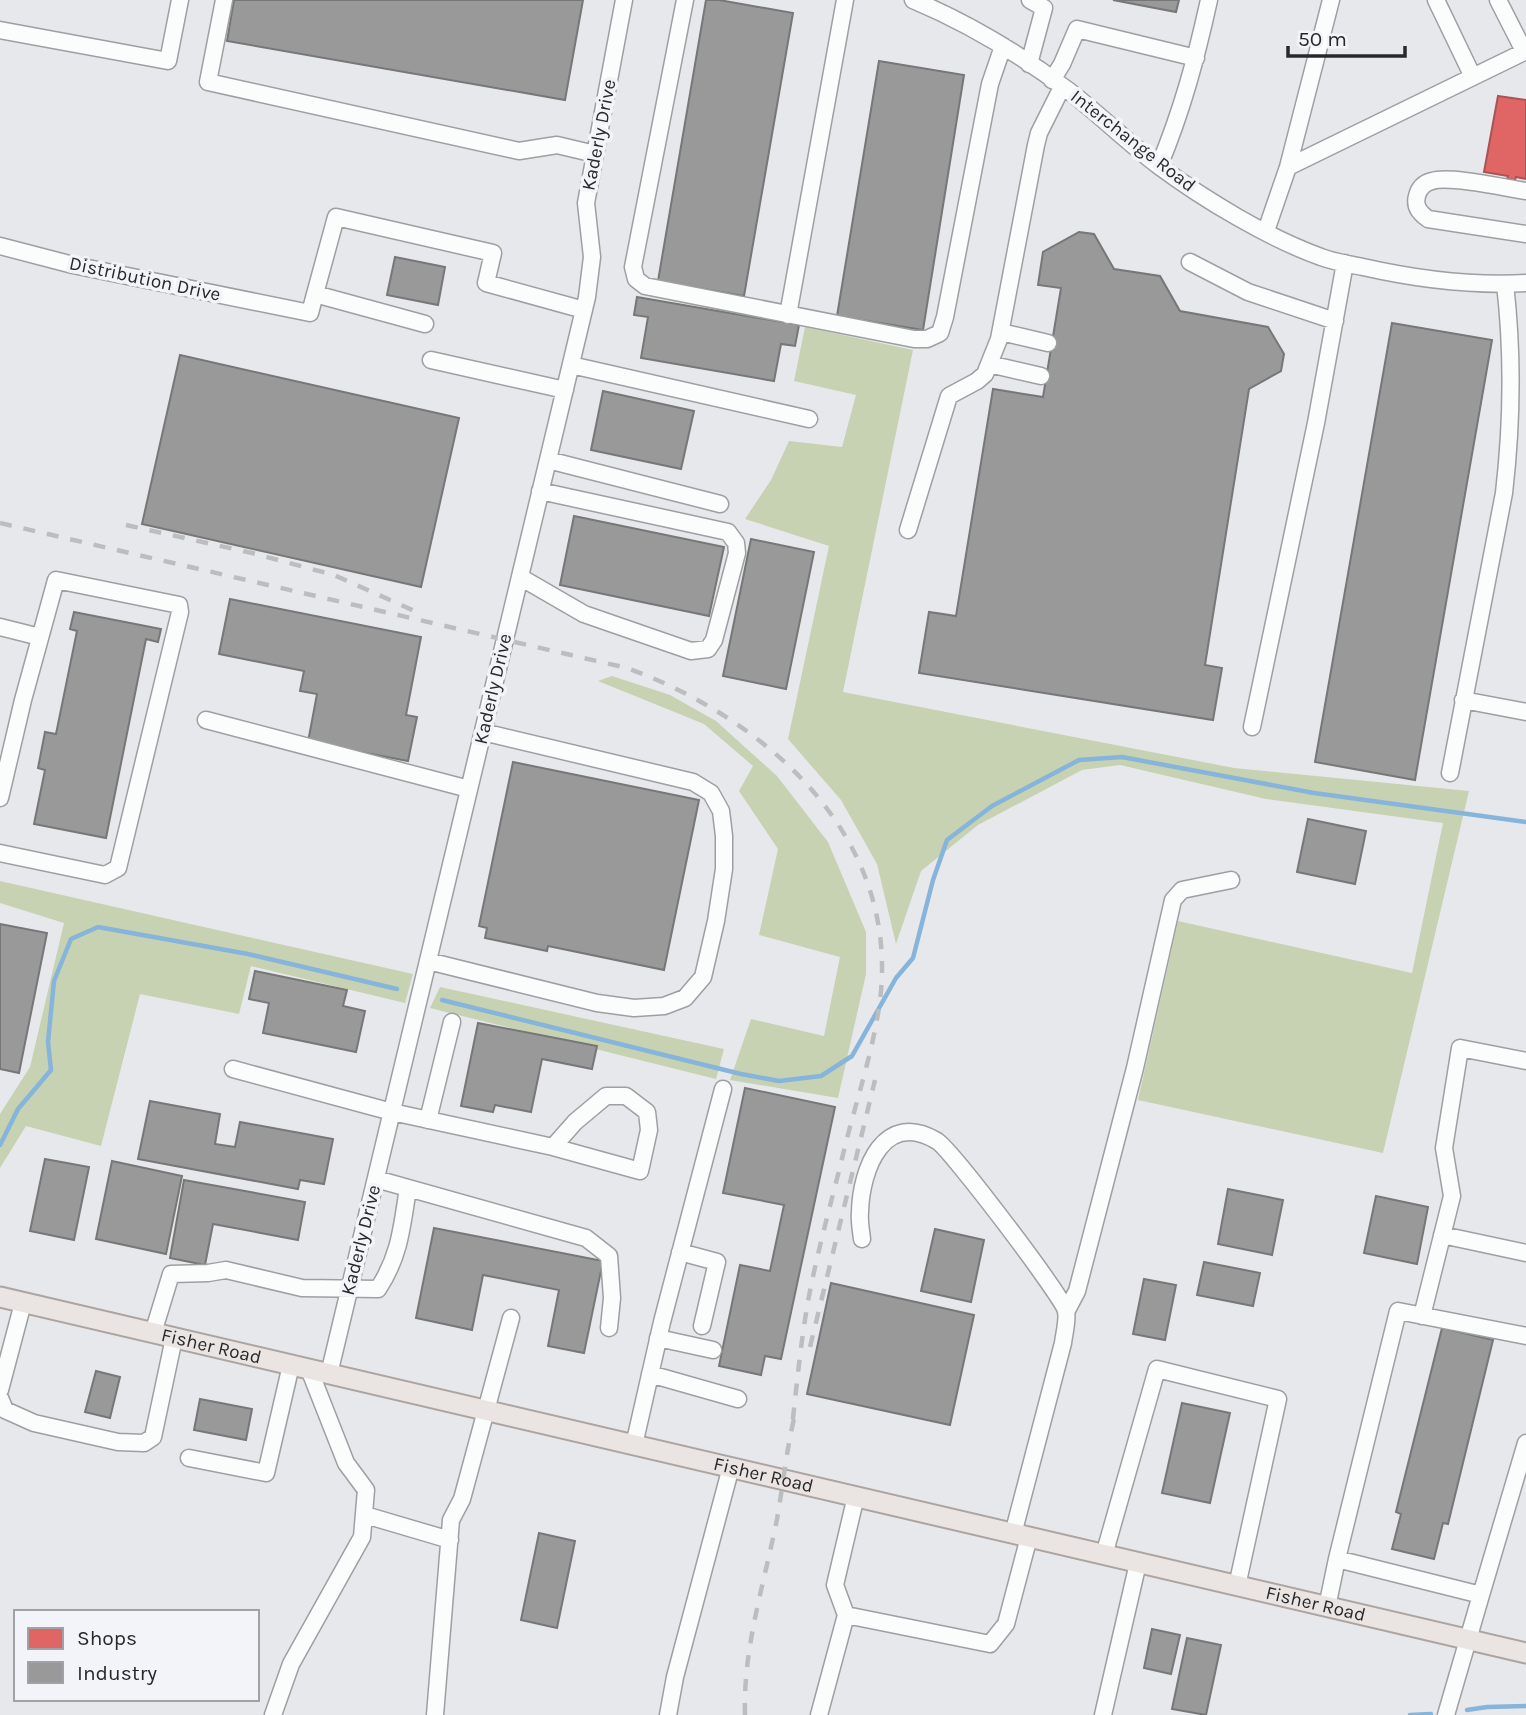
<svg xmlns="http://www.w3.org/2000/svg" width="1526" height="1715" font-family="Karla,sans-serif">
<rect width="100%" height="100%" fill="#e7e8eb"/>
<path fill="#c7d2b3" d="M805 327 913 350 843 692 1234 768 1469 791 1383 1153 1138 1100 1178 921 1412 973 1443 823 1266 799 1120 765 1082 770 978 825 921 871 896 944 877 864 841 800 788 739 829 546 745 519 771 480 789 441 842 447 856 395 794 381Z
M612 676 670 695 716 721 777 776 828 842 866 932V974L838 1098 730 1080 751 1019 824 1036 840 957 759 935 778 849 739 791 753 766 704 724 598 681Z
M0 881 413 974 405 1003 251 966 239 1014 140 994 101 1146 26 1126 0 1168V1114L30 1067 64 923 0 903Z
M440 987 724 1049 716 1079 430 1008Z"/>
<path fill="#e06666" stroke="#a95354" stroke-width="2" d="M1498 96 1526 100V179L1516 177 1515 180 1507 179 1508 176 1484 172Z"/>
<path fill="#999" stroke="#777778" stroke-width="2" d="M234 0H583L565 100 227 41Z
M706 0H719L793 13 744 296 658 281Z
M1113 0H1179L1176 12Z
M879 61 964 75 923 330 837 316Z
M1079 232 1094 234 1114 269 1160 276 1180 311 1268 327 1284 354 1281 371 1249 389 1205 665 1222 668 1213 720 919 673 929 612 956 616 993 389 1043 397 1061 288 1038 285 1043 252Z
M395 257 445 267 438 305 387 295Z
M637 297 799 325 795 346 781 344 774 381 641 358 648 317 634 315Z
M1392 323 1492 340 1415 780 1315 762Z
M180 355 459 418 421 587 142 524Z
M603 391 694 411 681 469 591 450Z
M574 516 724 547 709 616 560 585Z
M751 539 814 552 786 689 723 676Z
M230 599 421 637 406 715 417 717 408 761 308 742 317 694 300 691 304 671 219 654Z
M74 612 161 629 158 642 146 639 106 838 34 824 45 770 38 768 45 732 56 734 77 631 70 629Z
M513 762 699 800 664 970 548 946 547 951 485 938 487 928 479 926Z
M1308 819 1366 831 1355 884 1297 872Z
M0 924 47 933 19 1073 0 1069Z
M255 971 347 990 343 1006 365 1011 356 1052 263 1033 269 1003 249 999Z
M478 1023 597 1046 592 1069 542 1059 531 1112 495 1105 493 1112 461 1106Z
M745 1088 835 1107 781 1359 765 1356 761 1375 719 1366 740 1265 770 1271 784 1205 723 1193Z
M150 1101 220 1114 215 1144 235 1147 240 1122 333 1139 324 1184 300 1180 298 1189 138 1159Z
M45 1159 89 1167 74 1240 30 1231Z
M112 1161 182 1176 166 1254 96 1239Z
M184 1180 305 1202 298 1240 213 1224 205 1265 170 1258Z
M1228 1189 1283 1200 1272 1255 1218 1244Z
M1376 1196 1428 1207 1417 1264 1364 1253Z
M434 1228 603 1261 584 1353 548 1346 559 1290 483 1275 472 1330 416 1318Z
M935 1229 984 1240 971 1302 921 1291Z
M1204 1262 1260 1273 1253 1306 1197 1295Z
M1144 1279 1176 1285 1165 1340 1133 1334Z
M831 1283 974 1315 950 1425 807 1394Z
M1442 1328 1493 1340 1448 1524 1443 1523 1434 1559 1392 1549 1401 1514 1396 1512Z
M96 1371 120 1377 110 1418 85 1412Z
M200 1399 252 1409 246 1440 194 1430Z
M1182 1403 1230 1413 1210 1503 1162 1493Z
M539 1533 575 1541 557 1628 521 1620Z
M1152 1629 1180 1635 1171 1674 1144 1668Z
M1187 1638 1221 1645 1206 1715 1172 1709Z"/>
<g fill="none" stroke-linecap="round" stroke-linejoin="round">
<path stroke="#86b4da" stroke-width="4.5" d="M442 1000 741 1074 779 1081 821 1076 852 1056 896 978 913 958 933 880 947 840 992 806 1079 760 1122 757 1314 793 1526 822
M0 1145 18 1109 51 1070 48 1042 54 981 71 939 98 927 248 954 397 989
M1467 1710 1487 1707 1526 1706
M1410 1715 1431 1714"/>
<g stroke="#9e9fa2" stroke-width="19">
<path id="minor" d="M224 0 208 82 519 151 557 145 595 154
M685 0 633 267 636 279 645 286 914 339H927L940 333 945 317 990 84 1003 46
M913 0C968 23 1021 55 1069 91 1100 115 1128 143 1159 166 1205 200 1268 238 1321 257 1334 262 1349 264 1363 267 1416 279 1471 286 1526 283
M1436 0 1473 77
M1498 0 1524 51
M0 30 168 61 180 0
M1029 64 1044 8 1030 0
M1052 80 1062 64 1077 29 1196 58
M1159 166C1182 111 1196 59 1209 0
M1288 167 1526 51
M1526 191C1505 188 1450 175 1432 181 1424 183 1419 188 1417 196 1414 207 1420 213 1428 219L1526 234
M1266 231 1288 167 1331 0
M0 246 73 265 310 313 315 294 425 324
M1190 262 1248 292 1335 321
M315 294 336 217 493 253 486 283 584 310
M788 315 845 0
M1001 332 1048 343
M431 360 565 390
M989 364 1041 376
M571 365 809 419
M548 460 720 504
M908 530 949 396 977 381 985 374 999 339 1036 145 1039 133 1062 87
M520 577 584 614 691 651 708 649 714 640 737 553 736 543 728 532 540 491
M0 627 40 637
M1463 700 1526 712
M206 720 469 789
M1252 727 1316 423 1345 263
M1450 773 1504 493C1512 424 1513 353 1505 284
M0 798 23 700 56 580 179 605 180 612 118 868 105 875 0 853
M428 961 597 1003 634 1008 664 1006 685 998 703 977 716 921 724 869V836L721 811 711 793 693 782 483 732
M233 1069 392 1112 553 1147 575 1122 606 1096H626L647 1112 649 1130 640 1171 553 1147
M428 1120 452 1022
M376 1179 586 1238 609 1256 612 1298 609 1328
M1442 1235 1526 1253
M862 1239C861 1230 859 1221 860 1212 861 1169 884 1109 937 1141 950 1148 1063 1297 1066 1311 1068 1320 1064 1334 1063 1343L1013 1534
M680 1252 717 1262 702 1326
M1066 1312 1077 1291 1135 1068 1173 900 1182 890 1231 880
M1422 1316 1452 1196 1444 1148 1460 1048 1526 1061
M153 1333 171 1274 208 1273 226 1270 302 1288 378 1289C400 1256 402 1226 408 1188
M658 1338 713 1350
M329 1374 587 297 592 257 586 203 624 0
M650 1374 738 1399
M0 1390 23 1303
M0 1398 5 1410 34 1423 118 1442 144 1443 153 1437 174 1338
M634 1445 662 1322 723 1089
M189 1458 266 1473 291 1365
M856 1496 835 1585 846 1615 990 1644 1006 1624 1029 1537
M365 1515 450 1540
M1104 1555 1157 1369 1278 1399 1237 1586
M1337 1559 1398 1311 1526 1336
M1481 1595 1526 1443
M1327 1607 1337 1559 1481 1595 1446 1715
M273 1715 291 1664 362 1537 366 1490 346 1463 309 1369
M435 1715 451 1520 462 1499 511 1318
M668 1715 675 1677 731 1467
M819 1715 846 1615
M1103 1715 1138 1563"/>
</g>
<g stroke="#aca4a0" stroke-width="23">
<g id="major">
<path id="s1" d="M0 1297 1526 1653"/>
</g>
</g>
<use href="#minor" stroke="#fbfcfc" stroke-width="16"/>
<use href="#major" stroke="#eae5e2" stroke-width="19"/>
<path stroke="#bcbdbe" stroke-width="4.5" stroke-dasharray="12 12" stroke-linecap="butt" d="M0 523 627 668C756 715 884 821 882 971 882 1023 859 1091 846 1142 834 1193 819 1244 809 1296 801 1339 797 1383 792 1427
M126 525 252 553 334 575 419 613
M810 1347 875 1080
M745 1715C743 1647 764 1585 777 1519 783 1486 786 1452 794 1419"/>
</g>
<g text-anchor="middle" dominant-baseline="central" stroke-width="7" stroke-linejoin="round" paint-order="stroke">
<g font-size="19" fill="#28282b" stroke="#f2f4fa">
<text transform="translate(599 135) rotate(-79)">Kaderly Drive</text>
<text transform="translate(1133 141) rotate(38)">Interchange Road</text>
<text transform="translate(145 279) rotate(12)">Distribution Drive</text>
<text transform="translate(493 689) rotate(-77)">Kaderly Drive</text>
<text transform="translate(361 1240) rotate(-76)">Kaderly Drive</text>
<text stroke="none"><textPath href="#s1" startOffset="217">Fisher Road</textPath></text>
<text stroke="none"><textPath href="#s1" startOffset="784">Fisher Road</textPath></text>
<text stroke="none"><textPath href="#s1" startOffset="1351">Fisher Road</textPath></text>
</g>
</g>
<rect x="14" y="1610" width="245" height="91" fill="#f2f4fa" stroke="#a1a2a7" stroke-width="2"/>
<rect x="28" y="1628" width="35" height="21" fill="#e06666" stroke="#a1a2a7" stroke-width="2"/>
<text x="77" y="1645" font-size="21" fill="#28282b">Shops</text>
<rect x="28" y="1662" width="35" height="21" fill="#999999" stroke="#a1a2a7" stroke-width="2"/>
<text x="77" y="1680" font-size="21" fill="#28282b">Industry</text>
<path d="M1288 46v10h117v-10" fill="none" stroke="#28282b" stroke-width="3.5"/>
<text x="1298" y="46" font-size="21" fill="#28282b" stroke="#f2f4fa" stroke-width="5" paint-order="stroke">50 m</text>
</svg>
